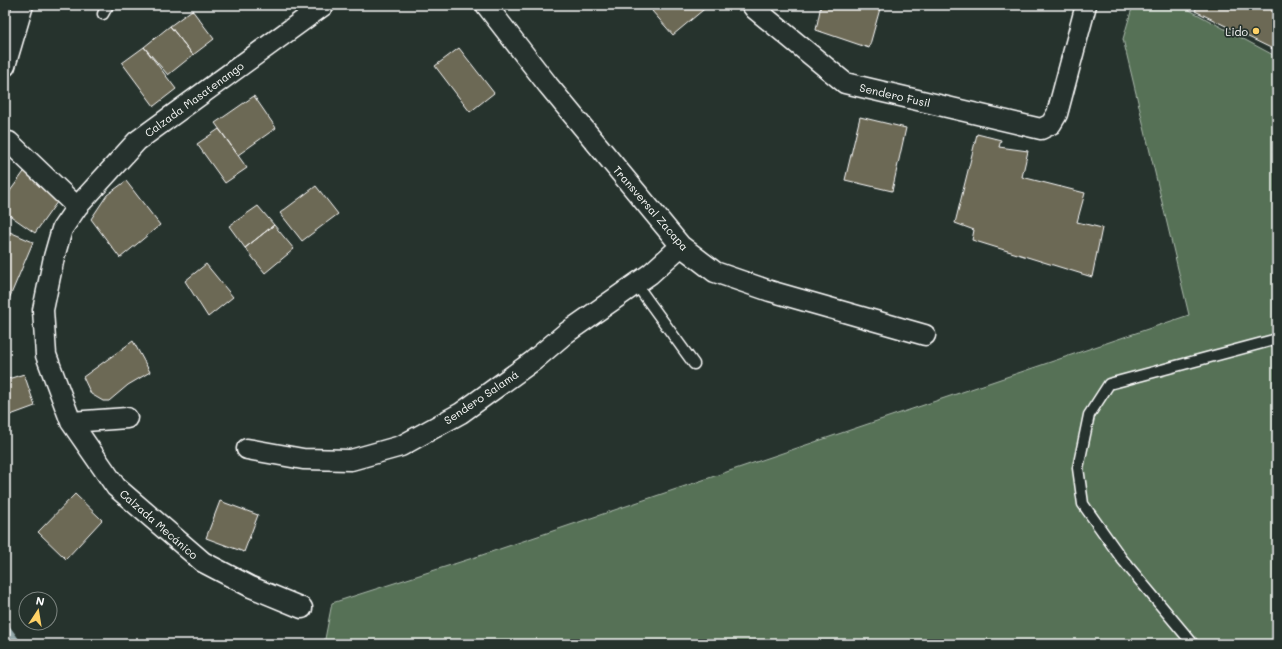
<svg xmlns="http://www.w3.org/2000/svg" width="1282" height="649" font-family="Mali,sans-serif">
<rect width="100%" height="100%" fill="#26332d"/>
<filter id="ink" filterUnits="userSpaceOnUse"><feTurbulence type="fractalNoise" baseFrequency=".025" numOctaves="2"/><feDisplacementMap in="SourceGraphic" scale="8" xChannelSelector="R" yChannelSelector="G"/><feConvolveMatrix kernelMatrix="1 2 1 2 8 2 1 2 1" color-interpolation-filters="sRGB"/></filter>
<g filter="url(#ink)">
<path fill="#567157" stroke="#aab8ab" d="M1133 5H1180L1277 57V644H324L332 603 482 555 1189 315 1123 39Z"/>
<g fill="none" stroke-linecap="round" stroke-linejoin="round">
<path stroke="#91a6a8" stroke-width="6" d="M5 625 19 644"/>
</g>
<path fill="#6c6955" stroke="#fff" d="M659 5H709L673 35 652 11Z
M821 5H881L869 48 816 30Z
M1198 5H1277V51L1195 11Z
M192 10 214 39 193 55 170 26Z
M170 26 193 55 168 75 144 47Z
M144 47 176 89 154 106 122 63Z
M459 48 494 93 470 112 435 66Z
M254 96 276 128 238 155 215 123Z
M860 117 906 128 892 191 845 180Z
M219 129 247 168 225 183 197 144Z
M977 134 1001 140 999 147 1028 151 1022 177 1085 193 1077 222 1102 228 1092 277 972 240 974 230 955 223Z
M26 169 62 195 35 233 5 212V198Z
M126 181 160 225 120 258 91 219 107 195Z
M316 186 338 214 302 241 280 213Z
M258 206 274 225 245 248 229 226Z
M274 225 294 249 265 273 245 248Z
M5 230 33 242 9 299 5 297Z
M206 264 233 297 208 317 185 281Z
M133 341 150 372 128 385 109 401H103L91 394 83 377Z
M24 374 35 406 5 417V380Z
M75 494 102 520 66 559 38 532Z
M220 501 258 515 244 552 206 538Z"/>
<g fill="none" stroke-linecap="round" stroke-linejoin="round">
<g stroke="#fff" stroke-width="13">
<path id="lane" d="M103 14 108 5
M636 284 694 364
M1193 644 1122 559 1083 504 1078 468 1089 415 1109 384 1277 339"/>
</g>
<g stroke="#fff" stroke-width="23">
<path id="street" d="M486 5 548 85 681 246 715 272 770 291 925 335
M752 5 755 9 845 83 1041 129 1051 124 1057 114 1086 5
M5 66 23 5
M9 142 77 207
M71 422 127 418
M247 449 303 459 351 460 401 446 461 413 533 361 566 333 650 274 681 246
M302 608 251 587 203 562 116 487 71 422 46 355 43 310 54 257 62 229 77 207 137 141 324 5"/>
</g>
<use href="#lane" stroke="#26332d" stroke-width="10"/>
<use href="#street" stroke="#26332d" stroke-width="20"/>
</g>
</g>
<circle fill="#ffd166" stroke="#26332d" stroke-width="1.5" cx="1256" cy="31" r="4"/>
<g text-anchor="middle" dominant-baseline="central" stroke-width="3.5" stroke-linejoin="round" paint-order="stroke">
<g font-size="11" fill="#fff" stroke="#26332d" text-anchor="end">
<text x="1248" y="31">Lido</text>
</g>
<g font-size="11" fill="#fff" stroke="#26332d">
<text transform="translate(895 95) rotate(13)">Sendero Fusil</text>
<text transform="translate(194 99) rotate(-36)">Calzada Masatenango</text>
<text transform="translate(651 208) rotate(49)">Transversal Zacapa</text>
<text transform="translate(481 397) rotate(-34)">Sendero Salamá</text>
<text transform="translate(159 524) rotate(41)">Calzada Mecánico</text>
</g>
</g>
<rect width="1282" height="649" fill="none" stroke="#26332d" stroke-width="20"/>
<rect x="10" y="10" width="1262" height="629" fill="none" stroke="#fff" stroke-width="1.5" filter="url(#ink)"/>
<g transform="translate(38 611) rotate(12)"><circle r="19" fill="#26332d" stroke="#7d8581"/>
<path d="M0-3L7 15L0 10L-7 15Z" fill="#ffd166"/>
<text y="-6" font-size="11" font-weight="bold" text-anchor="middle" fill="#ffffff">N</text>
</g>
</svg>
